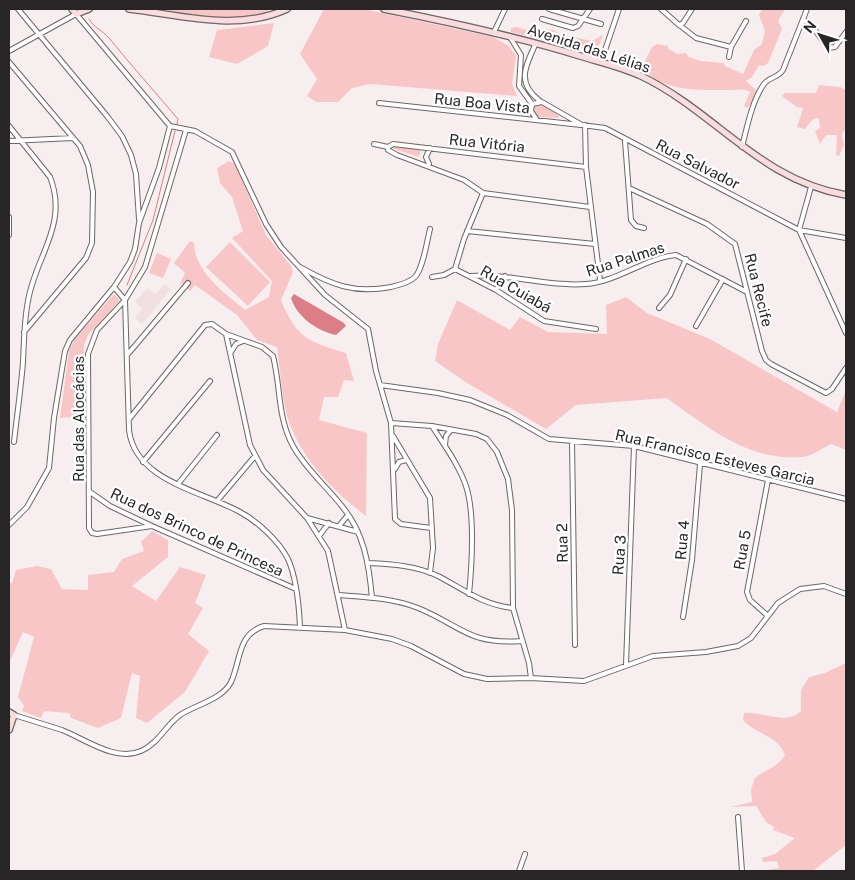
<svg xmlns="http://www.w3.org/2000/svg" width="855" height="880" font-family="'Public Sans',sans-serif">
<rect width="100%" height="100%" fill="#f7efef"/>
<path fill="#f1e0e1" d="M165 284 171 289 142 324 135 318 142 308 135 302 147 288 155 294Z"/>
<path fill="#f9c6c8" d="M135 9H272C232 31 178 14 135 9Z
M324 9H364L493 37 509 46 516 56 512 84 517 96 370 84 352 88 338 102H316L307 96 317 79 300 54Z
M762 9H785L778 21 782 29 768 63 764 66 759 65 752 77 746 81 757 91 756 99 747 108 744 106 750 92C743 88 737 90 728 90 699 90 671 92 647 73L645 61 652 47 657 44 668 46V49L678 54 686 53 689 57 701 61 724 63 725 66 743 74 754 50 762 44 765 31 759 15Z
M274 23 268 46 237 64 209 57 217 30Z
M516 27 527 30 528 27 553 30 563 35 592 41 603 35 598 48 594 52 511 32V28Z
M819 85 840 87 846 90V128L842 134 844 145 839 156 836 155 837 135H826L820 144 815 131 820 128 819 118 813 119 805 129 797 127 803 108 797 107 782 96 785 93H816Z
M540 103 557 114 559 118 539 117 534 114 533 105Z
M392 145 421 149 419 157 391 148Z
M229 161 235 164 266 235 291 266 293 272 281 300C297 339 308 341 346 353L354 381 344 380 338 397H324L319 420 367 433 366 516C330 489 295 452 285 408 281 388 280 367 277 347L257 340 237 315 195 285 190 291 180 283 185 273 174 263 190 241 194 243C195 273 224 292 245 310L269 297 272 281 232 238 243 231 232 197 220 183 217 168Z
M230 242 270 282 248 306 206 267Z
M157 253 171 259 163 278 149 273Z
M114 294 120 300 88 335 84 345 82 416 60 418 69 351 74 340Z
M626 297 647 313 710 339 837 412 846 390V450L831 444C823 448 812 456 803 457 750 462 708 428 667 398L576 405 546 429 467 383 435 361 438 344 457 300 510 330 520 317 548 332 607 334 606 305Z
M152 531 168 540V557L132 586 156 601 180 567 206 575 195 603 203 608 188 634 209 651 185 692 147 723 136 718 140 676 132 673 121 718 98 728 71 718 69 713 44 711 41 718 22 711 24 706 18 697 34 637 23 632 9 663V583H12L16 570 37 566 51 569 62 589 88 590V575L114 572 122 559 144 551 141 542Z
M846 663V845L813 871H760L779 868 777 861 763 862 762 858 775 854 795 838 773 830 774 827 766 822 756 806 731 807 752 802 751 789 755 778C764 771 779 766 785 755 778 735 755 734 743 720L744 713C763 711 785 726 801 711V690L809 677 825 673Z"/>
<path fill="#dc7e85" d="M294 294 344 323 346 326 336 335C317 331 297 317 291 298Z"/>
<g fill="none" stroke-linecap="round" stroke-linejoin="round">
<path stroke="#dc7e85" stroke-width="1" d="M89 19C94 28 102 30 109 38 131 65 155 92 178 119L177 124
M127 285 153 220 175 131"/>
<g stroke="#6d6666" stroke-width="6">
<path id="street" d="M18 9 107 116 122 136 131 155 136 174 139 219
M549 9 601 24
M661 9 679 25 683 23 692 9
M542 19 573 28 578 26 590 9
M803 19 812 26 828 48 835 47 846 32
M678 24 696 38 731 47
M494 32 505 9
M510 37 521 55 519 86 532 104
M536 43C525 67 516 83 540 101
M9 51 76 14 170 126 159 168 139 223 135 249 130 262 114 287 70 340 65 351 54 418 49 468 27 507 9 525
M729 57 731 47 746 21
M9 62 80 146 88 165 93 192 92 243 86 258 24 332
M601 62 619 9
M379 103 581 125
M532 104 542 102 582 125 605 128 799 230 846 238
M532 104 531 111 537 120
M585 125 586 167 600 280
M9 126 50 177C69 225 35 257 28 301 24 321 24 342 23 362 21 388 17 415 14 442
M170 126 195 131 232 152 266 224 281 247 325 295 368 329 376 371 391 423 395 519 401 524 431 528
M9 141 73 138
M625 141 631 220 636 226 644 228
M374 144 388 147
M742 147C747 127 752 101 764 84 769 77 778 78 783 70L807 9
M429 164 426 157 430 148
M586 167 393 144 388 147V150L397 155 464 180 483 193 590 207
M811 187 799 230 846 333
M629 188 707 224 735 244 762 351 766 360 771 364 826 393 832 389 846 368
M9 217V235
M467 231 595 244
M300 267C332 285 354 294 391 287 399 285 409 283 415 277 423 269 427 241 430 229
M455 269 496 290 544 321 596 329
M471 276C510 273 547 287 586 284 617 282 645 258 676 255L747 292
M432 277 444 275 455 269 464 239 483 193
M114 287 125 300 129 430C135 481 202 491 240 512 257 521 279 541 288 559 297 579 299 605 300 627
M496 290 505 276
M659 308 670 295 686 259
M696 326 723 279
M226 334 262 347 273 356C281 387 277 417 293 446 305 468 325 485 341 505 364 532 369 564 372 598
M231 352 236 344 243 341
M128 354 188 283
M380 385 438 393 470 400 507 415 549 439 634 446 846 499
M130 418 205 325 212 324 226 334 250 445 263 470 307 518 328 551 345 630
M391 423 432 426 476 434 487 439 497 452 508 479 512 510 513 608 529 663 531 678
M432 426C444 445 459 465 466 486 475 513 472 565 469 594
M393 436 430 498 433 548 430 573
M572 441 575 645
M445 445 446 436 451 430
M143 462 210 381
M395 469 399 462 406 460
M768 480 747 592 750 600 768 616
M178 484 217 435
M90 492 110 506 152 526 296 589
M217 501 255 456
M307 518 358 532
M152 526 97 534 92 533 89 528 88 354 97 330 125 300 145 267 186 130
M339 526 348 515
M319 536 329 523
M369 563C392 564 417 566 438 576 463 589 483 605 513 608
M339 595C365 597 393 598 418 608 462 626 468 645 522 641
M683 617 692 560 700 464
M626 665 634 446
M14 715C30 720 46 725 62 730 85 739 115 762 141 751 158 744 166 725 180 715 195 705 223 699 231 682 241 661 237 634 264 626L345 630 392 639 411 646 464 674 487 679 531 678 584 681 653 656 706 652 738 646 751 638 778 603 800 589 824 586 846 594
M738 817 742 871
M519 871 525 854"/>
</g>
<g stroke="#6d6666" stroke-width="8">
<path id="secondary" d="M72 9 76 14 89 9
M129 9C182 15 236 32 287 9
M384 9C450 22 515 36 580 56 600 62 622 67 641 76 716 112 759 180 846 195
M9 712 14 715 9 730"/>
</g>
<use href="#street" stroke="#fff" stroke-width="4"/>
<use href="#secondary" stroke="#fadcde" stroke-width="5.5"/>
</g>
<g text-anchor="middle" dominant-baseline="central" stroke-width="4.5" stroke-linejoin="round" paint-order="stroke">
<g font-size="15" fill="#282526" stroke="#fff">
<text transform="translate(589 48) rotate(18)">Avenida das Lélias</text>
<text transform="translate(482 103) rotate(6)">Rua Boa Vista</text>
<text transform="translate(487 143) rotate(6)">Rua Vitória</text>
<text transform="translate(698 164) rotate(27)">Rua Salvador</text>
<text transform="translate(625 259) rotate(-18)">Rua Palmas</text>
<text transform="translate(516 289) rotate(30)">Rua Cuiabá</text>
<text transform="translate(759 290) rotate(76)">Rua Recife</text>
<text transform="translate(78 419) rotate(-90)">Rua das Alocácias</text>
<text transform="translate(715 457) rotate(13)">Rua Francisco Esteves Garcia</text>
<text transform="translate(197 532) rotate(25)">Rua dos Brinco de Princesa</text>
<text transform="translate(682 540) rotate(-85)">Rua 4</text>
<text transform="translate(562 543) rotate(-91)">Rua 2</text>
<text transform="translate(742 550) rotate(-80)">Rua 5</text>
<text transform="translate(619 555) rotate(-86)">Rua 3</text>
</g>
</g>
<rect width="855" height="880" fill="none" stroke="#282526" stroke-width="20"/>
<g transform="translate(820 35) rotate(309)" stroke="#ffffff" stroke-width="4" paint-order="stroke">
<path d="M0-4L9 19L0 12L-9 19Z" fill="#282526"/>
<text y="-8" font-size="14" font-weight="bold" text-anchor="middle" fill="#282526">N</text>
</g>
</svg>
